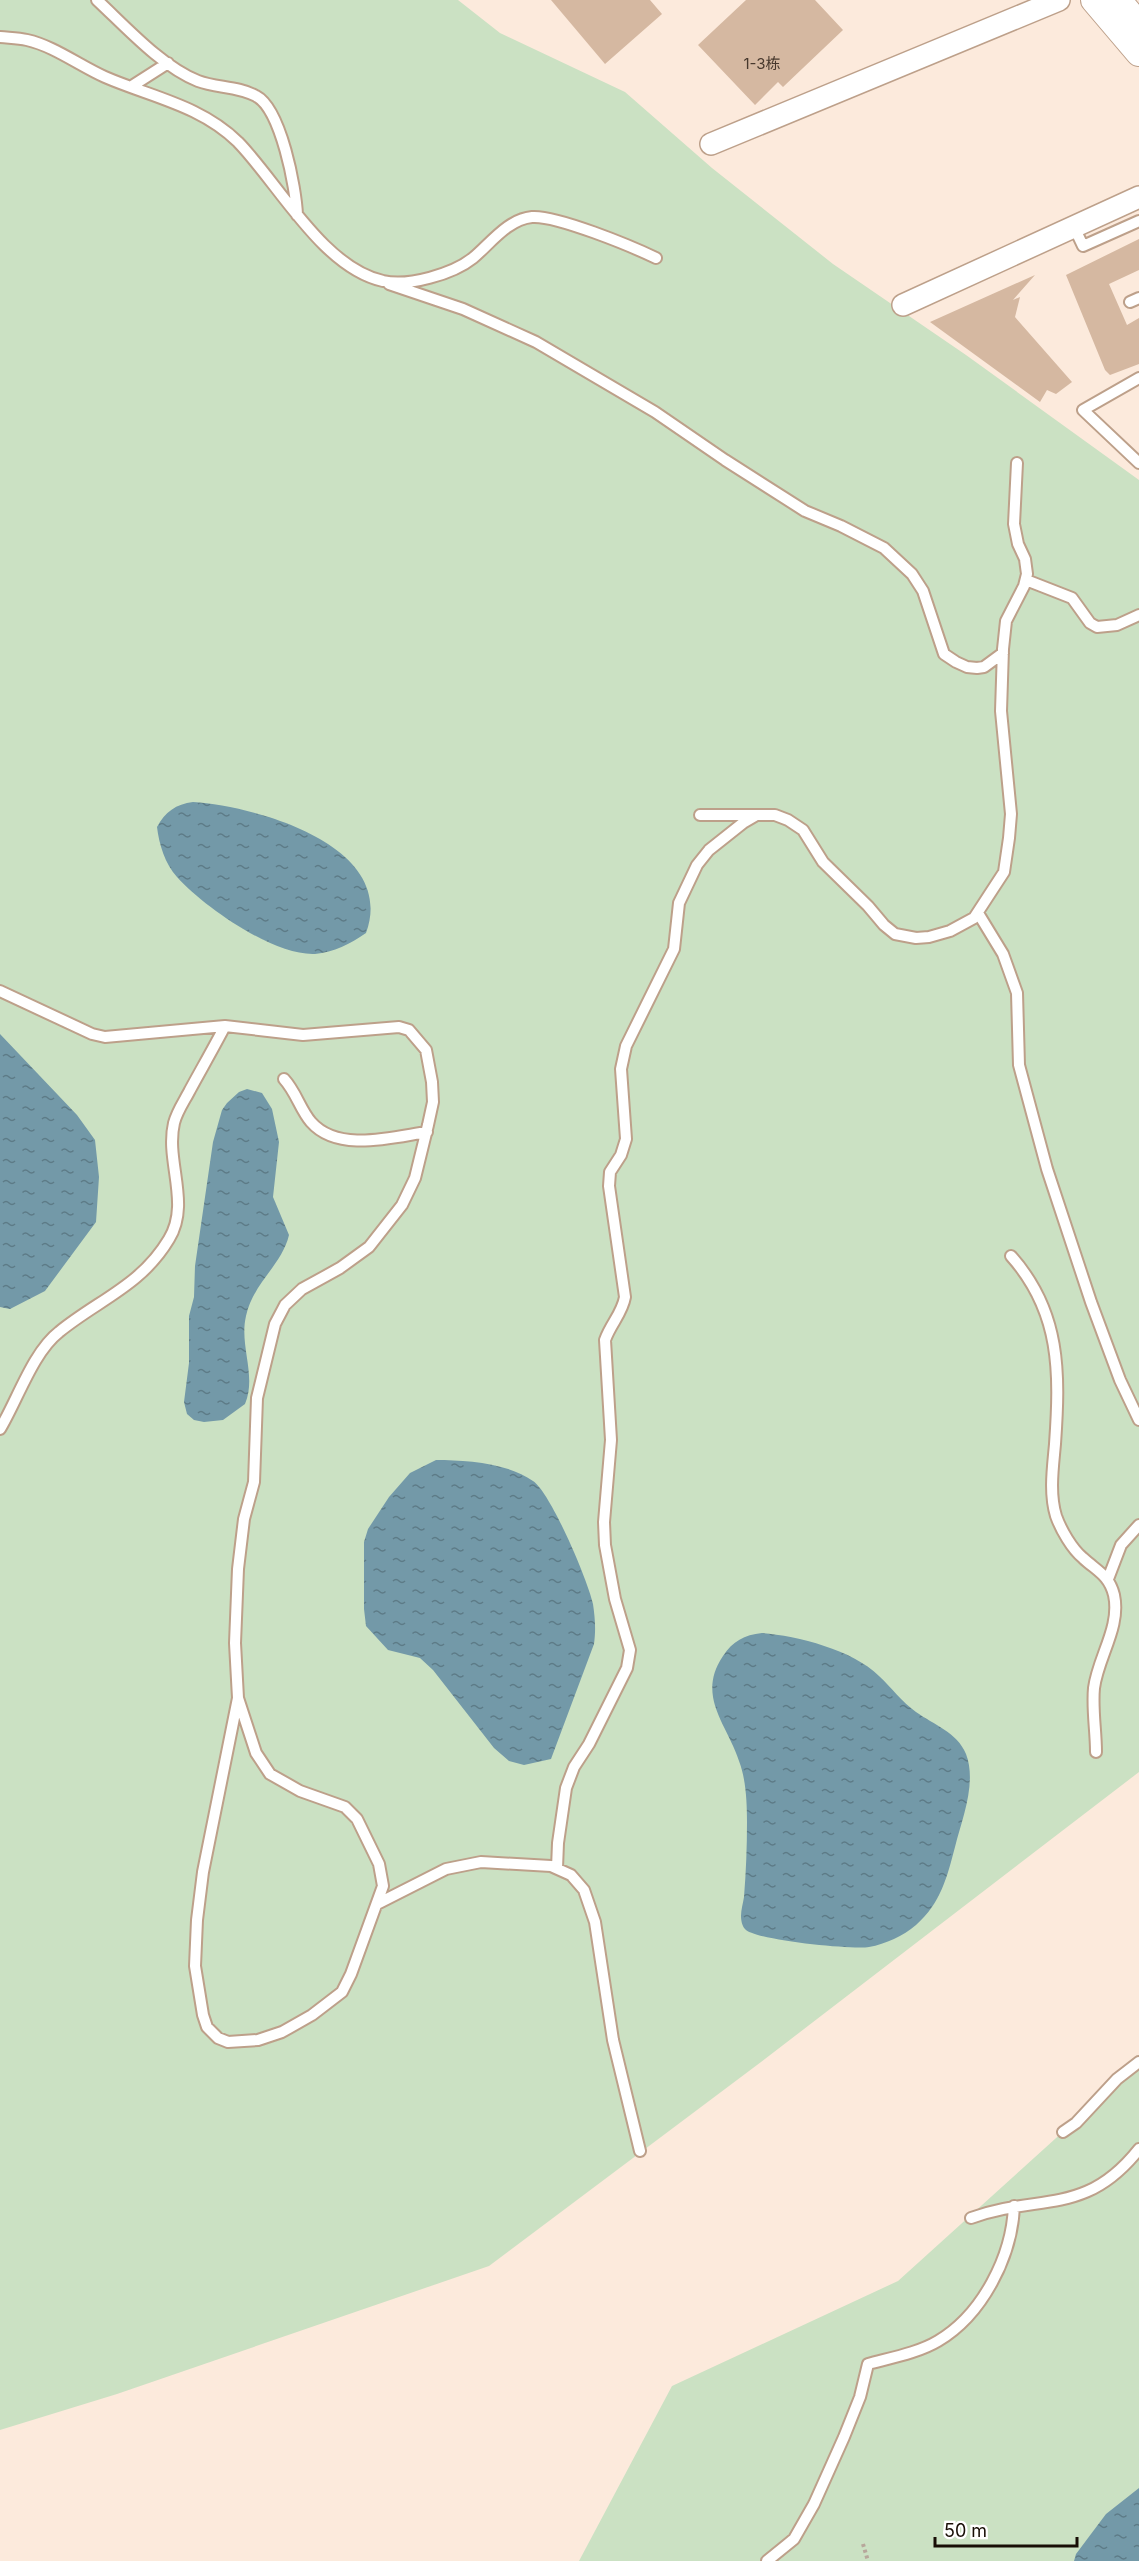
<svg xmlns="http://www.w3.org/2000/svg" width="1139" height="2561" font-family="Inter,'Noto Sans SC',sans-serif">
<defs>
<pattern id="water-ripples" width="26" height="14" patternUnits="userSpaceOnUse" patternTransform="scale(1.5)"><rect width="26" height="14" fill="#7399a8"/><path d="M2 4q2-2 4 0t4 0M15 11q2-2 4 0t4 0" fill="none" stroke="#5d7b87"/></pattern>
</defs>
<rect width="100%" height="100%" fill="#fceadc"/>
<path fill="#cbe1c3" d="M0 0H458L500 33 625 92 712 168 833 264 966 355 1139 480V1772L761 2062 489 2266 117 2394 0 2430Z
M1139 2063V2561H579L672 2386 898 2281Z"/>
<path fill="url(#water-ripples)" d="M193 802C255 806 398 845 366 933 350 944 334 952 315 954 274 956 204 907 177 877 165 864 159 844 157 827 165 812 176 804 193 802Z
M0 1034 77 1115 95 1140 99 1177 96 1222 45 1291 10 1309 0 1307Z
M247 1089 262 1093 272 1109 279 1142 273 1197 289 1235C282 1265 253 1283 246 1316 239 1346 257 1375 245 1404L223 1420 204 1422 194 1420 187 1414 184 1402 189 1363V1316L194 1297 195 1266 213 1142 222 1110 227 1103 239 1092Z
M436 1460C466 1460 508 1463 533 1481 551 1493 588 1581 593 1604 595 1618 596 1630 594 1644L551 1759 524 1765 509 1761 494 1748 433 1670 420 1658 388 1650 366 1626 364 1609V1542L368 1529 389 1497 410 1473Z
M762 1633C798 1636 853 1650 879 1676 892 1688 901 1701 916 1712 934 1725 957 1732 966 1754 977 1783 962 1819 955 1847 947 1877 941 1903 916 1925 903 1936 886 1944 869 1947 853 1950 753 1940 745 1929 742 1926 741 1920 741 1916 741 1910 743 1903 744 1897 746 1872 747 1847 747 1822 747 1803 746 1779 739 1761 727 1724 696 1696 723 1656 733 1641 744 1635 762 1633Z
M1139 2488V2561H1074L1076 2554 1106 2514Z"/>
<path fill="#d5b8a1" d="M551 0H650L662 14 605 64Z
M746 0H815L843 30 783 87 778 82 755 105 698 45Z
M1139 239V270L1109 284 1127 325 1139 318V364L1110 375 1105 370 1066 275Z
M1035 275 1013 300 1020 297 1015 317 1072 382 1056 394 1047 390 1040 402 930 322Z"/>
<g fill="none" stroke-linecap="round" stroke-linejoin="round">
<g stroke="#bda08a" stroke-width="14">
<path id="service" d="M97 0C125 26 162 67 198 81 216 88 238 86 256 96 281 109 296 188 297 215
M0 37C9 38 18 38 27 40 54 46 80 66 105 77 151 97 200 105 238 142 278 183 323 268 383 281 408 287 453 274 473 258 490 244 508 219 532 217 556 215 631 246 656 258
M132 86 168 63
M1074 227 1083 246 1139 221
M389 284 463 309 536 342 655 412 725 460 805 511 841 526 884 548 912 574 923 591 944 654 956 662 967 667 977 668 984 667 1003 653
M1130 302 1139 298
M1139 378 1083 410 1139 463
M1026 580 1072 598 1090 623 1097 627 1117 625 1139 615
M700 815H775L788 820 803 830 823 862 868 906 884 925 895 934 916 938 929 937 950 931 974 918 1004 872 1009 838 1011 814 1001 711 1003 649 1006 621 1024 586 1027 574 1025 559 1018 544 1014 524 1017 463
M978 913 1003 954 1017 993 1019 1065 1047 1169 1091 1302 1120 1380 1139 1420
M0 991 92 1034 105 1037 225 1026 303 1035 399 1027 409 1030 426 1050 432 1082 433 1102 428 1125 415 1178 402 1205 369 1247 340 1268 302 1289 285 1305 275 1324 257 1398 254 1482 244 1519 238 1569 235 1643 238 1698 203 1872 197 1920 195 1966 203 2015 207 2027 218 2038 228 2042 258 2040 282 2032 312 2015 342 1992 351 1974 383 1886 379 1864 357 1819 345 1807 300 1791 270 1774 256 1753 238 1698
M284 1079C296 1092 300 1109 311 1122 338 1153 393 1137 427 1132
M1011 1256C1061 1312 1060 1373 1055 1444 1053 1467 1049 1493 1056 1516 1061 1530 1072 1549 1083 1558 1097 1571 1109 1575 1114 1595 1121 1627 1098 1657 1094 1688 1092 1709 1096 1731 1096 1752
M0 1429C17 1401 33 1352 59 1332 98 1300 141 1286 169 1239 191 1203 165 1161 174 1123 177 1111 185 1100 190 1090 202 1068 214 1047 225 1026
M1108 1579 1121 1545 1139 1525
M557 1868 558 1843 566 1788 574 1767 589 1744 627 1668 630 1650 615 1599 605 1545 604 1522 611 1440 605 1340C611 1323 622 1314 625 1297L609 1186 610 1172 621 1155 626 1139 621 1069 626 1046 674 949 679 903 697 865 709 850 743 823 755 816
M377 1904 446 1869 481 1862 551 1866 571 1875 584 1890 595 1922 613 2040 640 2151
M1063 2132 1076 2123 1117 2079 1139 2062
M971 2218C1040 2193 1085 2217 1139 2149
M767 2561 794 2539 814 2504 844 2437 860 2397 868 2364C890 2358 918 2353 938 2341 982 2315 1012 2257 1014 2206"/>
</g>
<g stroke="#bda08a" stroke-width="24">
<path id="minor" d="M711 144 1059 0
M903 305 1139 197"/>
</g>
<g stroke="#bda08a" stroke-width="28">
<path id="tertiary" d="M1094 0 1139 53
M1118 0 1139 25"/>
</g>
<path stroke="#b7a79b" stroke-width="4" stroke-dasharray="3 3" stroke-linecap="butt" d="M863 2544 868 2561"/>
<use href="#service" stroke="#fff" stroke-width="10"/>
<use href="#minor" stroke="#fff" stroke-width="21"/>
<use href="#tertiary" stroke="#fff" stroke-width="26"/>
</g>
<g text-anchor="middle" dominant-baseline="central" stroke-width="4.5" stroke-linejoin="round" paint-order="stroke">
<g font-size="15" fill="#47382d">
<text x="762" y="63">1-3栋</text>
</g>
</g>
<path d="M935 2537v9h142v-9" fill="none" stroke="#180e06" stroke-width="3"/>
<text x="944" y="2537" font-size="18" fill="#180e06" stroke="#ffffff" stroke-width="4.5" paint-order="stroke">50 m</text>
</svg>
